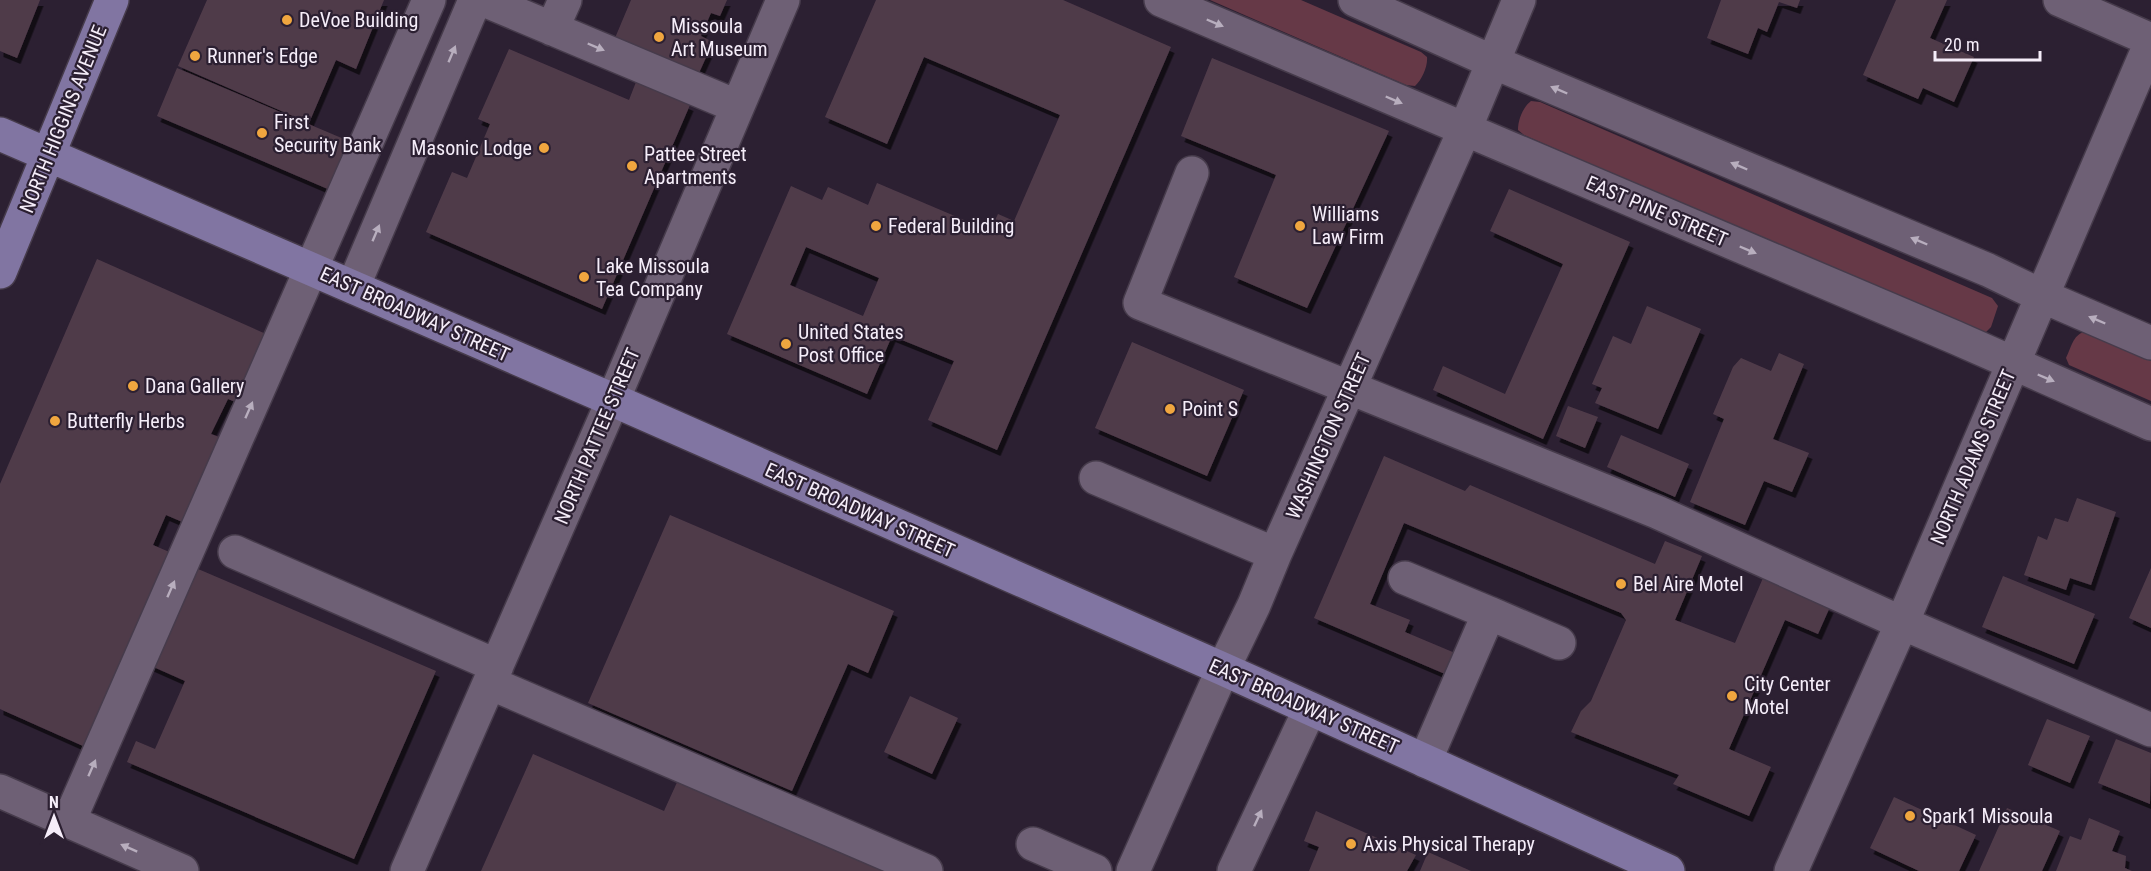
<svg xmlns="http://www.w3.org/2000/svg" width="2151" height="871" font-family="'Roboto Condensed',sans-serif">
<defs>
<filter id="shadow"><feDropShadow dx="3.5" dy="6" stdDeviation="0" flood-color="#0009"/></filter>
</defs>
<rect width="100%" height="100%" fill="#2c2032"/>
<path fill="#663947" d="M1210 0H1301L1421 52 1427 57C1428 66 1422 80 1415 86L1406 85Z
M1531 101 1540 102 1992 298 1998 306 1991 327 1986 332 1977 331 1524 135 1518 130C1518 120 1523 107 1531 101Z
M2084 332 2151 361V401L2069 365 2066 358C2071 348 2073 335 2084 332Z"/>
<path fill="#503b4a" fill-rule="evenodd" filter="url(#shadow)" d="M0 0H40L17 58 0 51Z
M207 0H384L356 69 336 60 309 123 178 66Z
M631 0H727L720 16 711 13 701 36 713 42 699 73 615 38Z
M876 0H1063L1171 47 997 450 928 420 954 361 892 336 867 394 727 334 791 186 822 200 828 187 868 205 877 183 990 231 998 214 1014 221 1060 115 924 57 887 144 825 117ZM806 247 879 278 863 316 790 285Z
M1721 0H1800L1797 8 1779 2 1767 32 1758 28 1748 54 1707 38Z
M1896 0H1947L1930 38 1974 57 1954 102 1923 88 1918 99 1863 75Z
M509 49 629 100 636 82 690 105 602 309 426 232 452 172 467 178 490 124 478 119Z
M1212 58 1389 131 1307 308 1234 277 1276 175 1181 136Z
M177 68 358 145 337 193 157 116Z
M1509 189 1630 242 1543 439 1433 390 1443 366 1505 394 1563 264 1490 231Z
M97 259 275 338 238 403 228 399 211 434 222 438 187 524 166 515 153 545 174 554 92 750 0 709V484Z
M1647 306 1701 329 1658 429 1595 403 1602 388 1592 384 1613 336 1631 344Z
M1132 342 1244 390 1207 476 1095 428Z
M1779 353 1804 364 1773 439 1809 453 1792 492 1764 481 1745 525 1690 502 1724 419 1713 414 1733 367 1741 358 1771 371Z
M1568 406 1598 417 1585 448 1556 436Z
M1621 435 1689 464 1675 497 1607 467Z
M1384 456 1465 491 1470 485 1655 564 1665 541 1702 556 1675 620 1735 643 1763 578 1830 607 1818 634 1785 620 1729 749 1771 767 1749 816 1673 784 1679 775 1571 732 1581 711 1591 701 1626 620 1621 613 1404 523 1370 604 1410 620 1405 632 1455 653 1445 674 1314 618Z
M2077 498 2116 512 2091 585 2070 578 2066 590 2024 575 2038 536 2047 540 2055 518 2068 522Z
M670 515 894 611 868 673 848 664 792 791 588 703Z
M191 566 436 671 354 859 127 762 136 741 155 749 185 681 149 665Z
M2151 568V628L2129 618Z
M2003 576 2095 614 2074 664 1982 627Z
M910 696 958 718 932 774 884 752Z
M2047 719 2090 736 2070 783 2028 765Z
M2116 739 2151 753 2150 804 2098 783Z
M533 754 664 811 679 778 893 871H481Z
M1894 797 1976 835 1959 871H1919L1870 848Z
M2007 808 2060 831 2042 871H1979Z
M1316 811 1416 855 1407 871H1309L1319 847 1304 841Z
M2089 818 2120 831 2112 851 2126 856 2125 868 2132 871H2056L2070 836 2081 840Z
M1428 852 1471 871H1420Z"/>
<g fill="none" stroke-linecap="round" stroke-linejoin="round">
<g stroke="#463b4b" stroke-width="36">
<path id="minor" d="M484 0 736 106
M1161 0 1954 337 2151 424
M1355 0 1493 62 1988 270 2042 296 2151 343
M2060 0 2151 40
M552 29 565 0
M1192 173 1140 303 1657 512 1902 623 2151 730
M353 287 475 0
M1096 478 1275 554
M235 552 497 666
M1405 578 1489 613
M490 683 926 871
M1425 761 1489 613 1559 643
M0 791 182 871
M69 821 429 0
M1033 844 1095 871
M407 871 613 400 783 0
M1133 871 1223 669 1254 605 1275 554 1465 129 1519 0
M1234 871 1310 709
M1791 871 1902 623 2151 42"/>
</g>
<g stroke="#463b4b" stroke-width="36">
<path id="major" d="M0 134 613 400 1223 669 1668 871
M0 272 112 0"/>
</g>
<use href="#minor" stroke="#6e6075" stroke-width="33"/>
<use href="#major" stroke="#8175a2" stroke-width="33"/>
</g>
<defs><path id="oneway-solid" d="M-6-.8H1V-3.2L6.5 0L1 3.2V.8H-6Z" transform="scale(1.5)"/></defs>
<g fill="#b8aebe">
<use href="#oneway-solid" transform="translate(1215 23) rotate(23)"/>
<use href="#oneway-solid" transform="translate(596 47) rotate(23)"/>
<use href="#oneway-solid" transform="translate(452 54) rotate(-67)"/>
<use href="#oneway-solid" transform="translate(1559 90) rotate(-157)"/>
<use href="#oneway-solid" transform="translate(1394 100) rotate(23)"/>
<use href="#oneway-solid" transform="translate(1739 166) rotate(-157)"/>
<use href="#oneway-solid" transform="translate(376 233) rotate(-67)"/>
<use href="#oneway-solid" transform="translate(1919 241) rotate(-157)"/>
<use href="#oneway-solid" transform="translate(1748 250) rotate(23)"/>
<use href="#oneway-solid" transform="translate(2097 320) rotate(-157)"/>
<use href="#oneway-solid" transform="translate(2046 378) rotate(23)"/>
<use href="#oneway-solid" transform="translate(249 410) rotate(-66)"/>
<use href="#oneway-solid" transform="translate(171 589) rotate(-66)"/>
<use href="#oneway-solid" transform="translate(92 768) rotate(-66)"/>
<use href="#oneway-solid" transform="translate(1258 818) rotate(-65)"/>
<use href="#oneway-solid" transform="translate(129 848) rotate(-156)"/>
</g>
<g fill="#f0a63f" stroke="#2c2032" stroke-width="2">
<circle cx="287" cy="20" r="6"/>
<circle cx="659" cy="37" r="6"/>
<circle cx="195" cy="56" r="6"/>
<circle cx="262" cy="133" r="6"/>
<circle cx="544" cy="148" r="6"/>
<circle cx="632" cy="166" r="6"/>
<circle cx="876" cy="226" r="6"/>
<circle cx="1300" cy="226" r="6"/>
<circle cx="584" cy="277" r="6"/>
<circle cx="786" cy="344" r="6"/>
<circle cx="133" cy="386" r="6"/>
<circle cx="1170" cy="409" r="6"/>
<circle cx="55" cy="421" r="6"/>
<circle cx="1621" cy="584" r="6"/>
<circle cx="1732" cy="696" r="6"/>
<circle cx="1910" cy="816" r="6"/>
<circle cx="1351" cy="844" r="6"/>
</g>
<g text-anchor="middle" dominant-baseline="central" stroke-width="4.5" stroke-linejoin="round" paint-order="stroke">
<g font-size="20" fill="#f5edf9" stroke="#2c2032" text-anchor="start">
<text x="299" y="20">DeVoe Building</text>
<text x="671" y="26">Missoula<tspan x="671" dy="23">Art Museum</tspan></text>
<text x="207" y="56">Runner's Edge</text>
<text x="274" y="122">First<tspan x="274" dy="23">Security Bank</tspan></text>
<text x="532" y="148" text-anchor="end">Masonic Lodge</text>
<text x="644" y="154">Pattee Street<tspan x="644" dy="23">Apartments</tspan></text>
<text x="1312" y="214">Williams<tspan x="1312" dy="23">Law Firm</tspan></text>
<text x="888" y="226">Federal Building</text>
<text x="596" y="266">Lake Missoula<tspan x="596" dy="23">Tea Company</tspan></text>
<text x="798" y="332">United States<tspan x="798" dy="23">Post Office</tspan></text>
<text x="145" y="386">Dana Gallery</text>
<text x="1182" y="409">Point S</text>
<text x="67" y="421">Butterfly Herbs</text>
<text x="1633" y="584">Bel Aire Motel</text>
<text x="1744" y="684">City Center<tspan x="1744" dy="23">Motel</tspan></text>
<text x="1922" y="816">Spark1 Missoula</text>
<text x="1363" y="844">Axis Physical Therapy</text>
</g>
<g font-size="20" fill="#f5edf9" stroke="#2c2032">
<text transform="translate(63 119) rotate(-68)">NORTH HIGGINS AVENUE</text>
<text transform="translate(1657 211) rotate(23)">EAST PINE STREET</text>
<text transform="translate(415 314) rotate(24)">EAST BROADWAY STREET</text>
<text transform="translate(597 436) rotate(-67)">NORTH PATTEE STREET</text>
<text transform="translate(1328 436) rotate(-66)">WASHINGTON STREET</text>
<text transform="translate(1973 457) rotate(-67)">NORTH ADAMS STREET</text>
<text transform="translate(860 510) rotate(24)">EAST BROADWAY STREET</text>
<text transform="translate(1304 706) rotate(24)">EAST BROADWAY STREET</text>
</g>
</g>
<g transform="translate(54 817)" stroke="#2c2032" stroke-width="4.5" paint-order="stroke">
<path d="M0-4.5L10 22L0 15L-10 22Z" fill="#f5edf9"/>
<text y="-9" font-size="16" font-weight="bold" text-anchor="middle" fill="#f5edf9">N</text>
</g>
<path d="M1935 51v9h105v-9" fill="none" stroke="#f5edf9" stroke-width="3"/>
<text x="1944" y="51" font-size="18" fill="#f5edf9" stroke="#2c2032" stroke-width="4.5" paint-order="stroke">20 m</text>
</svg>
